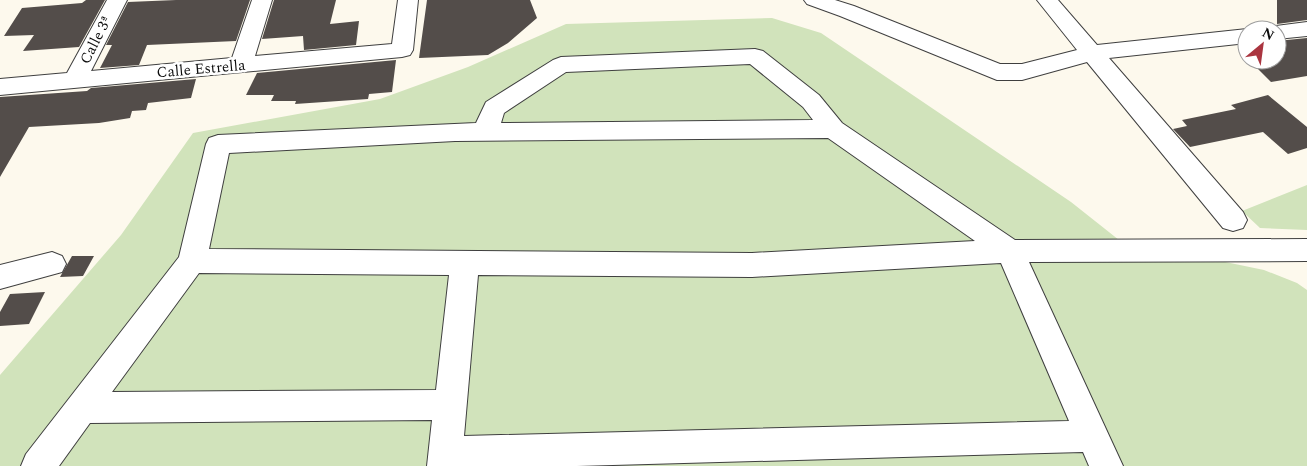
<svg xmlns="http://www.w3.org/2000/svg" width="1307" height="466" font-family="Spectral,serif">
<rect width="100%" height="100%" fill="#fdf9ed"/>
<path fill="#d1e3bb" d="M772 18 821 33 1071 202 1119 240 1264 270 1297 283 1307 290V466H0V375L121 235 193 133 380 99 468 67 566 24Z
M1307 185V230L1260 228 1242 211Z"/>
<path fill="#534d4a" d="M86 0H105L79 47 23 51 34 35 4 36 22 8 82 3Z
M176 0H250L236 41 147 45 139 65 100 68 112 45H106L128 2Z
M274 0H336L330 24 359 21 356 45 304 50 303 36 262 39Z
M427 0H530L537 18 508 43 488 55 419 58Z
M1277 0H1307V20L1277 24Z
M1307 38V76L1271 82 1255 66 1268 64 1264 60H1277V41Z
M396 60 392 92 369 94 368 99 295 104 296 101H271L274 95H246L257 73Z
M196 79 191 98 148 103 146 110 132 111 130 118 99 123 29 127 0 177V97L87 91 91 88Z
M1268 95 1307 127V148L1288 154 1263 132 1190 147 1173 129 1187 126 1182 120 1236 109 1231 105Z
M72 256H94L83 276 60 277Z
M45 292 29 324 0 326V312L10 294Z"/>
<g fill="none" stroke-linecap="round" stroke-linejoin="round">
<g stroke="#3f3f3f" stroke-width="2">
<path id="minor" d="M107 0H127L91 71 232 58 252 0H272L255 56 392 44 398 0H418L413 50 410 55 402 57 0 95V79L67 73Z
M804 0H835L854 6 1000 64H1022L1077 50 1037 0H1058L1097 45 1247 29 1251 30H1247V43L1109 58 1243 212 1247 220 1243 228 1233 231 1223 228 1087 62 1022 80H997L840 16 807 4Z
M1307 22V36L1277 39V30H1267L1269 27Z
M755 49 763 51 819 95 842 123 1015 240 1307 239V261L1029 262 1123 466H1089L1083 452 577 466H427L432 420 90 423 59 466H21L26 454 179 257 206 144 209 138 218 135 476 123 486 102 553 60 561 57ZM750 64 803 107 813 120 501 123 504 113 566 72ZM828 138 975 241 752 253 209 249 229 153 455 141ZM1001 263 1069 421 464 436 478 275 752 277ZM199 273 449 275 436 390 112 392Z
M52 252 62 256 66 264 62 272 0 289V265Z"/>
</g>
<use href="#minor" fill="#fff" fill-rule="evenodd"/>
</g>
<g text-anchor="middle" dominant-baseline="central" stroke-width="5" stroke-linejoin="round" paint-order="stroke">
<g font-size="15" fill="#0c0c0c" stroke="#fff">
<text transform="translate(96 40) rotate(-63)">Calle 3ª</text>
<text transform="translate(201 69) rotate(-5)">Calle Estrella</text>
</g>
</g>
<g transform="translate(1262 45) rotate(29)"><circle r="24" fill="#ffffff" stroke="#9e9e9e"/>
<path d="M0-4L9 19L0 12L-9 19Z" fill="#aa3540"/>
<text y="-8" font-size="14" font-weight="bold" text-anchor="middle" fill="#0c0c0c">N</text>
</g>
</svg>
